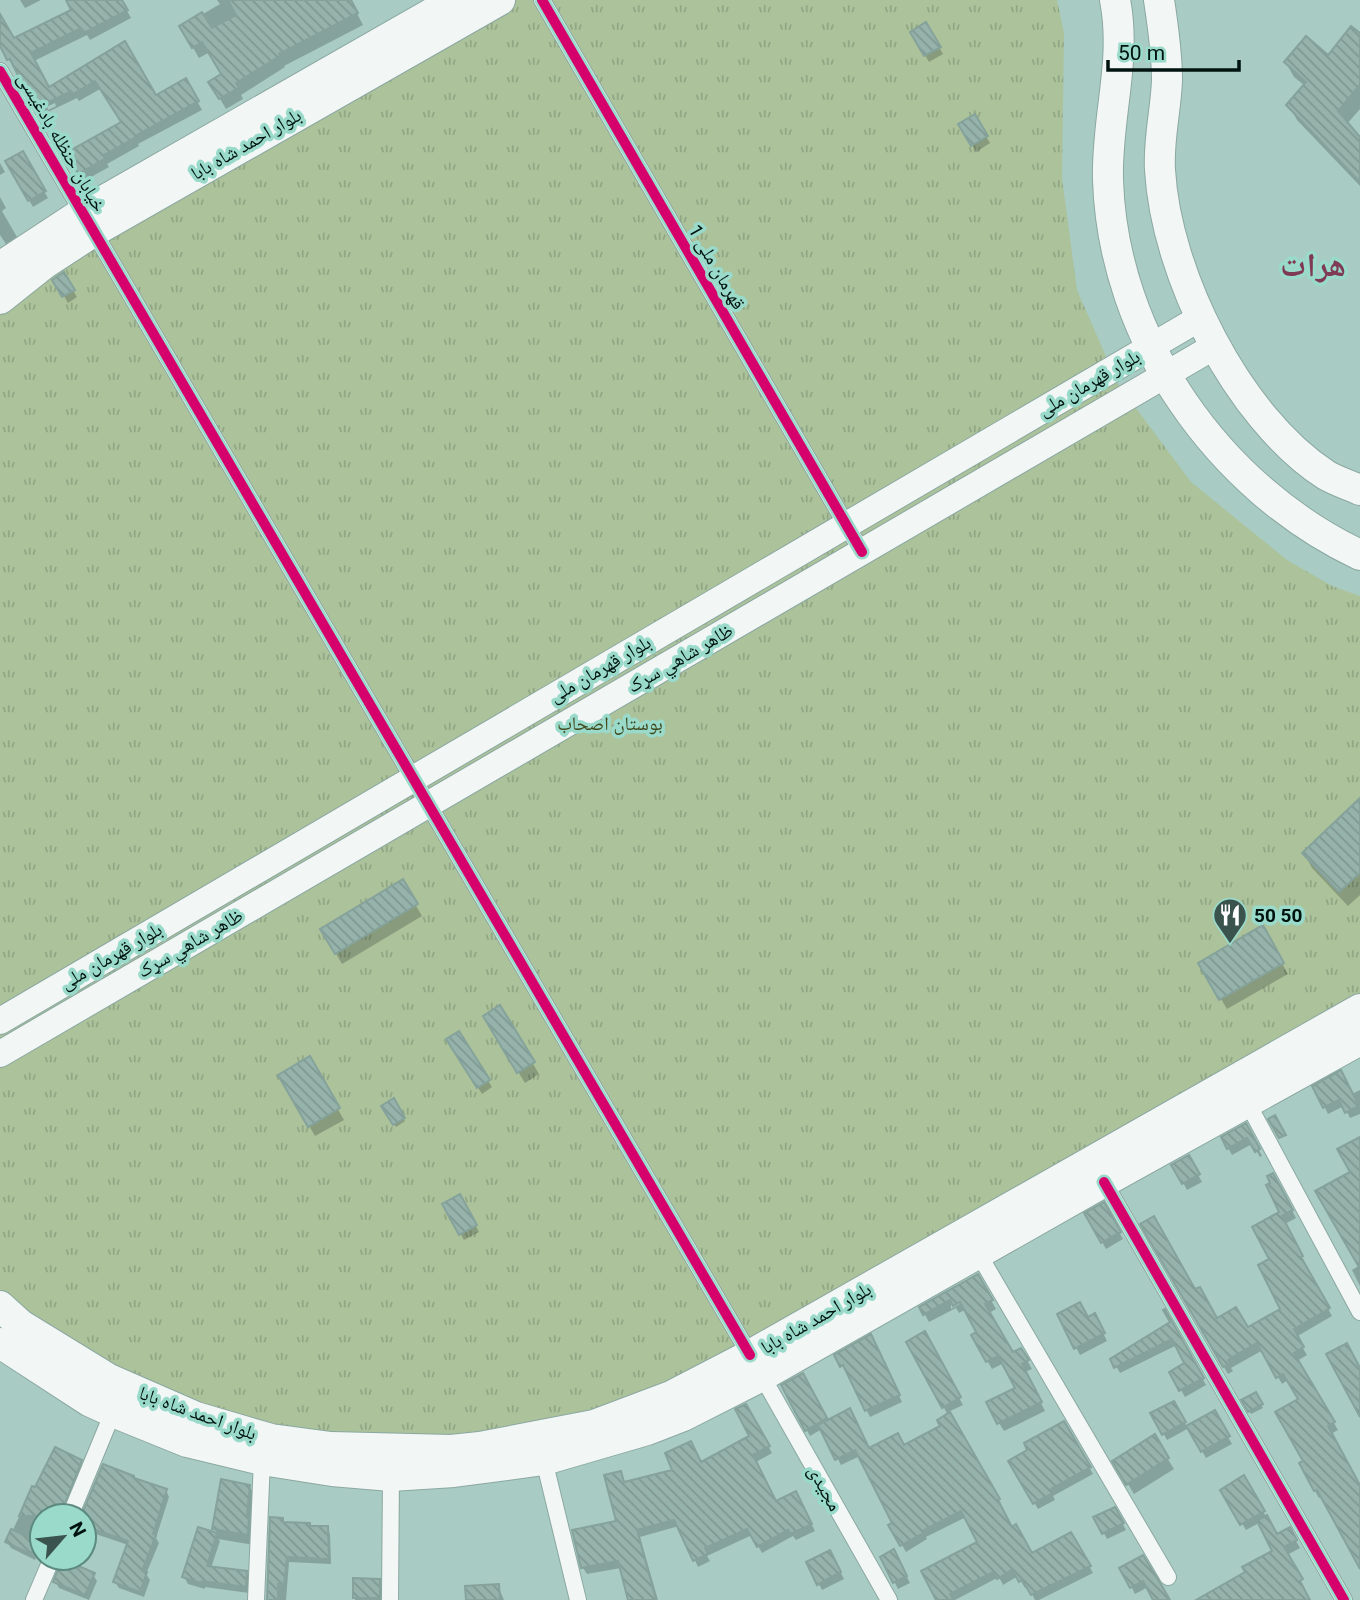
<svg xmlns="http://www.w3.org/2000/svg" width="1360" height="1600" font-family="Roboto,'Noto Naskh Arabic',sans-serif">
<defs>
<pattern id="park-tufts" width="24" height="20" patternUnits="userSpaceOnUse" patternTransform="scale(1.75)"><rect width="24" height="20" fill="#abc29b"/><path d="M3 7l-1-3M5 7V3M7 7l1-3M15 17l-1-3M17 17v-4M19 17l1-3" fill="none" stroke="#91a684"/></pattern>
<pattern id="building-back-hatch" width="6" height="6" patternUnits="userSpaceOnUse" patternTransform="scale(1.75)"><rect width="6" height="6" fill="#95b2ab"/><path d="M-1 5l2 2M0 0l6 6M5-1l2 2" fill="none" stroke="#7f9892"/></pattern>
</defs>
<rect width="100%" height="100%" fill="#a8cbc3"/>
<path fill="url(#park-tufts)" d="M509 0H1057L1064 33 1062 178 1077 290 1118 384 1191 482 1287 560 1332 586 1360 596V997L719 1364 520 1436 316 1440 161 1395 30 1320 0 1292V308L8 300Z"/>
<path fill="#0003" fill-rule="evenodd" d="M20 0H41L25 8Z
M68 0H121L131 18 90 40 87 35 34 61 49 89 125 43 155 97 186 81 202 110 138 144 139 146 107 164 109 167 84 181 68 153 124 123 102 88 79 101 77 98 48 112 51 117 43 121 40 114 56 106 55 103 38 111 15 66 13 67 0 43V18L13 40 74 11Z
M217 0H350L363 25 284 66 285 67 241 95 243 99 226 109 210 82 223 75 210 52 199 58 181 27 220 4Z
M926 24 943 54 929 62 912 32Z
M1360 35V109L1347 124 1360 140V186L1297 120 1289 105 1305 86 1294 77 1286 63 1328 57Z
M974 117 990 143 976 152 960 125Z
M22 153 48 198 33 207 7 162Z
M0 163 5 172 0 175Z
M0 197 6 208 2 211 17 237 6 244 0 235Z
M63 274 77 297 68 303 55 280Z
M1360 800V895L1348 906 1312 868 1304 853Z
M402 882 422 916 342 964 322 930Z
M1262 928 1288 974 1227 1009 1200 963Z
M500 1008 539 1074 525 1083 485 1017Z
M458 1033 492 1087 482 1094 448 1040Z
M309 1059 344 1120 315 1136 280 1075Z
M1315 1087 1352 1094 1360 1090V1114L1350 1118 1344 1106 1328 1114Z
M393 1101 405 1121 396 1127 384 1106Z
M1246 1125 1262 1156 1260 1157 1252 1144 1232 1155 1223 1138Z
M1188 1157 1202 1182 1187 1190 1174 1165Z
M1273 1175 1296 1218 1285 1224 1305 1264 1304 1265 1332 1316 1296 1337 1307 1355 1297 1361 1338 1430 1331 1434 1360 1488V1565L1322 1496 1319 1498 1315 1491 1305 1462 1300 1400 1288 1380 1282 1384 1263 1350 1231 1368 1233 1371 1228 1374 1143 1225 1216 1321 1247 1329 1282 1309 1272 1260 1281 1213 1272 1184Z
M460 1196 479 1232 464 1240 444 1204Z
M1103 1205 1123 1239 1106 1249 1087 1214Z
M1360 1265V1286L1352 1270Z
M977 1276 996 1309 989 1313 1012 1354 1021 1350 1032 1369 1025 1372 1045 1411 1004 1431 999 1423 1017 1388 1004 1363 992 1369 973 1336 979 1332 966 1309 959 1313 956 1308 929 1322 921 1308ZM967 1296 968 1299 951 1309V1305Z
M1059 1315 1087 1319 1094 1315 1107 1341 1080 1355Z
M1171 1323 1206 1385 1185 1397 1171 1372 1187 1364 1177 1345 1120 1373 1112 1359Z
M924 1334 963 1405 948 1412 1002 1507H1001L1011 1529 1032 1555 1071 1534 1093 1573 1039 1600H1035L1028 1586 1025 1588 1018 1576 1003 1585 999 1577 955 1600H938L979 1542 966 1517 926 1537 927 1539 906 1552 891 1526 895 1523 860 1456 841 1465 822 1429 810 1436 783 1386 802 1375 828 1422 869 1450 904 1447 943 1427 948 1415 908 1342Z
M874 1343 902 1402 870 1417 847 1371 846 1372 836 1356Z
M1255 1394 1263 1408 1251 1414 1244 1401Z
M1173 1403 1187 1427 1214 1412 1232 1444 1206 1458 1189 1428 1167 1440 1153 1414Z
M746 1406 772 1453 756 1462 775 1503 799 1500 815 1531 796 1540 793 1536 762 1553 752 1535 707 1556 710 1561 698 1567 679 1526 640 1537 658 1600H630L621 1568 587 1574 583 1568 618 1522 620 1473 626 1484 701 1464 752 1437Z
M1064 1424 1093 1474 1053 1496 1055 1500 1038 1509 1010 1461 1029 1450Z
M1154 1437 1174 1469 1134 1494 1114 1461Z
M80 1462 84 1469 65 1516H42V1545L35 1560 11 1548 7 1542 33 1488Z
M133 1478 166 1490 169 1497 156 1538 159 1543 146 1574 150 1580 144 1597 119 1588 115 1582 128 1545 84 1530 82 1516Z
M1244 1478 1277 1536 1289 1529 1300 1548 1287 1555 1310 1600H1225L1247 1572 1274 1551 1259 1523 1246 1530 1223 1490Z
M249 1486 256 1497 254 1545 218 1539 220 1541 211 1568 246 1572 250 1579 249 1593 205 1587V1589L188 1584 184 1577 199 1530 218 1535 214 1528Z
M1114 1509 1126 1530 1107 1539 1096 1518Z
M282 1520 285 1524 327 1528 330 1534 331 1564 289 1562 286 1600H268Z
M830 1552 844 1579 822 1590 808 1563Z
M882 1557 897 1558 910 1583 898 1589Z
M1142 1557 1167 1600H1155L1148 1587 1135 1594 1122 1568Z
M93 1575 97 1581 89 1600 59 1588 55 1581Z
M355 1580 379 1581 382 1586V1600H355Z
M498 1586 504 1600H468Z"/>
<path fill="url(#building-back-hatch)" stroke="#85a29b" stroke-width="2" d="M66 0H122L128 10 84 33 81 28 31 53 49 87 125 41 156 95 186 78 199 101 135 136 136 137 104 155 106 158 78 174 66 153 121 122 95 81 73 94 71 91 45 104 47 109 37 114 10 59 7 60 0 46V14L14 38 71 10Z
M228 0H351L358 13 279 54 280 56 236 83 239 88 219 99 208 82 221 74 202 42 192 48 179 26 202 12 212 28 236 15Z
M926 22 941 47 924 56 910 32Z
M1351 26 1360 33V85L1338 111 1360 137V182L1286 105 1306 82 1284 62 1306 36 1328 55Z
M975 114 988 136 971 146 958 124Z
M23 151 46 191 28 201 5 161Z
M64 272 75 290 62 297 52 280Z
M1360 798V873L1339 892 1302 853Z
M403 879 418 904 335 954 320 929Z
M1263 925 1284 963 1219 1000 1198 963Z
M500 1005 535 1062 517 1073 483 1016Z
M459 1031 490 1080 477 1088 446 1039Z
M310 1056 340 1108 308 1127 278 1075Z
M1341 1070 1359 1106 1345 1113 1339 1100 1323 1108 1312 1086Z
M394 1098 405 1118 393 1125 381 1106Z
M1275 1115 1286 1135 1279 1138 1268 1119Z
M1246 1123 1260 1149 1255 1152 1247 1138 1227 1149 1221 1137Z
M1360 1137V1269L1315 1191 1350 1172 1337 1149Z
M1189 1155 1200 1174 1182 1184 1171 1165Z
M1273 1173 1293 1210 1282 1216 1303 1256 1301 1257 1330 1308 1294 1329 1304 1347 1294 1353 1335 1422 1328 1426 1360 1485V1569L1317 1490 1314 1491 1299 1463 1303 1461 1275 1412 1298 1399 1283 1374 1276 1378 1257 1343 1228 1360 1230 1363 1223 1367 1140 1224 1154 1216 1195 1289 1200 1287 1217 1318 1236 1307 1248 1327 1280 1309 1258 1265 1269 1259 1252 1227 1279 1212 1266 1185 1270 1183 1267 1176Z
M460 1194 477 1225 459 1235 442 1204Z
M1104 1202 1121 1232 1101 1243 1084 1213Z
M978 1274 993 1300 985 1304 1013 1352 1021 1348 1029 1360 1022 1364 1042 1402 997 1424 986 1402 1015 1388 998 1356 986 1362 971 1335 976 1332 960 1302 953 1306 950 1300 923 1315 919 1307Z
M1080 1302 1088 1317 1095 1313 1105 1333 1074 1349 1057 1314Z
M1165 1309 1204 1378 1179 1391 1169 1372 1184 1363 1172 1339 1114 1368 1110 1359 1170 1322 1163 1310Z
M925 1331 961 1397 942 1408 906 1342Z
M871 1334 900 1395 865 1411 843 1365 840 1367 834 1355Z
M1347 1343 1360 1368V1417L1326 1354Z
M803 1373 827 1418 805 1431 781 1385Z
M1256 1392 1263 1404 1248 1412 1241 1400Z
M1174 1401 1186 1422 1162 1435 1150 1413Z
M746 1404 770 1446 753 1455 776 1501 796 1491 812 1524 790 1534 788 1530 757 1547 747 1529 705 1548 708 1554 693 1561 674 1520 637 1530 656 1600H628L618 1561 581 1568 572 1530 616 1521 604 1475 621 1471 624 1482 672 1470 665 1453 691 1441 701 1462 749 1436 735 1409Z
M850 1408 869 1448 898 1433 904 1445 940 1426 937 1420 950 1412 1000 1499 998 1500 1012 1527 1016 1524 1032 1553 1071 1532 1091 1566 1031 1595 1022 1580 1019 1582 1012 1570 997 1579 993 1572 950 1594 953 1600H936L921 1571 977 1542 961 1511 924 1530 925 1532 900 1546 888 1525 892 1523 855 1450 835 1460 818 1425Z
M1215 1410 1230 1436 1201 1452 1186 1426Z
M1064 1421 1091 1467 1051 1489 1053 1493 1033 1504 1008 1461 1027 1450 1024 1443Z
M1155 1434 1169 1458 1126 1485 1112 1461Z
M55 1447 82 1460 60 1516H19L32 1486 35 1487Z
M103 1464 134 1476V1478L167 1489 153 1534 156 1535 142 1571 147 1572 140 1592 113 1582 128 1541 85 1526 88 1516H81Z
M1244 1475 1265 1511 1240 1525 1220 1490Z
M221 1479 250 1485 247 1515H249L248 1535 212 1529Z
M1115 1507 1124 1523 1102 1534 1093 1517Z
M1267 1515 1277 1534 1290 1527 1297 1540 1284 1547 1303 1579 1300 1581 1310 1600H1196L1245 1572 1242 1567 1272 1551 1257 1521Z
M270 1517 283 1518V1522L310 1523V1526H328L329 1559 287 1557 284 1584H278V1600H267Z
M198 1527 217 1533 207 1566 247 1571 246 1587 202 1581 201 1583 182 1577Z
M11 1529 37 1541 31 1554 5 1542Z
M894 1549 907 1576 893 1583 880 1557Z
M830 1550 841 1572 817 1585 806 1562Z
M1143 1555 1162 1586 1170 1600H1153L1143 1581 1130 1588 1119 1568Z
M62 1559 95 1573 85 1595 53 1582Z
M353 1578 380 1579V1598H353Z
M499 1584 500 1600H466L465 1586Z"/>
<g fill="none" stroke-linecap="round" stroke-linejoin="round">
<g stroke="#8ba8a1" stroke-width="18">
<path id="street" d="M542 0 862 552
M0 71 750 1355
M1247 1102 1360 1312
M1104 1182 1344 1600
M978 1253 1168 1577
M762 1376 889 1600
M544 1460 578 1600
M70 1516 113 1412
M34 1600 52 1558
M256 1600 262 1460
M390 1600 391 1476"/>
</g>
<g stroke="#8ba8a1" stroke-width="28">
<path id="primary" d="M0 1021 1200 318
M0 1054 1215 346"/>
</g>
<g stroke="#8ba8a1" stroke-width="32">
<path id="highway" d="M1115 0C1127 61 1106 119 1108 180 1113 338 1218 488 1360 555
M1159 0C1163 26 1167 53 1167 80 1166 110 1158 140 1160 170 1166 274 1237 417 1326 475 1336 481 1349 485 1360 490
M0 267 82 213 455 0
M0 299 44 264 93 232 500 0
M0 1306 21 1325 109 1379 196 1417 271 1439 331 1447 451 1450 480 1447 594 1425 671 1396 750 1355 1360 1009
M0 1343 89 1401 113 1412 187 1442 262 1460 332 1471 391 1476 454 1472 544 1460 647 1430 683 1416 762 1376 1104 1182 1360 1040"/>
</g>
<use href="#street" stroke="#f2f7f6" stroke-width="16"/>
<use href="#primary" stroke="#f2f7f6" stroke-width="26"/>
<use href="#highway" stroke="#f2f7f6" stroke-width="30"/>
<g stroke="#99dacb" stroke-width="15">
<path id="cycleway" d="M542 0 862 552
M0 71 750 1355
M1104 1182 1344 1600"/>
</g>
<use href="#cycleway" stroke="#d6006c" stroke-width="10"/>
</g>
<defs>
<g id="restaurant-pin" transform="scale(1.75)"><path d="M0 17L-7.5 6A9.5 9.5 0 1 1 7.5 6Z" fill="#3b534d" stroke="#99dacb"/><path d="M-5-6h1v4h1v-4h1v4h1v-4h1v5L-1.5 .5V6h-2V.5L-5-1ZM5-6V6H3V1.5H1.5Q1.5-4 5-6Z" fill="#fff"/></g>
</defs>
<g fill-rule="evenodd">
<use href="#restaurant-pin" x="1230" y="915"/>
</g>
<g text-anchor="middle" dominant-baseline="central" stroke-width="7" stroke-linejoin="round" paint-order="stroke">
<g font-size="19" fill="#00130e" stroke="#99dacb">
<text transform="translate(62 142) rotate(60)">خیابان حنظله بادغیسی</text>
<text transform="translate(246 144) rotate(-30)">بلوار احمد شاه بابا</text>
<text transform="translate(717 267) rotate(60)">قهرمان ملی 1</text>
<text transform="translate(1089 383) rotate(-30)">بلوار قهرمان ملی</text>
<text transform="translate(680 658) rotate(-30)">ظاهر شاهي سړک</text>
<text transform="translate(600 669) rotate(-30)">بلوار قهرمان ملی</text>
<text transform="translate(190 943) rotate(-30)">ظاهر شاهي سړک</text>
<text transform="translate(111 956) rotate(-30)">بلوار قهرمان ملی</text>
<text transform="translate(816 1318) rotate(-30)">بلوار احمد شاه بابا</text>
<text transform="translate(198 1413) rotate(20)">بلوار احمد شاه بابا</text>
<text transform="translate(825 1488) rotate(61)">مجیدی</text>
</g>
<g font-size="19" fill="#3f471b" stroke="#99dacb">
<text x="610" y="723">بوستان اصحاب</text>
</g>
<g font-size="19" font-weight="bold" fill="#00130e" stroke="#99dacb" text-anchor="start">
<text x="1254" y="915">50 50</text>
</g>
<g font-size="33" font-weight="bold" fill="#803b54" stroke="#99dacb">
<text x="1313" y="264">هرات</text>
</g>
</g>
<g transform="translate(63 1537) rotate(62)"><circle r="33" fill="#99dacb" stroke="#5c8a7f" stroke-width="2"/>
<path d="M0-5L12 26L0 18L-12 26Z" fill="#3b534d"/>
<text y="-10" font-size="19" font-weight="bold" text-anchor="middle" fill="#00130e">N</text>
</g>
<path d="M1108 60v10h131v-10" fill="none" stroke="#00130e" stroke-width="3.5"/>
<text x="1118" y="60" font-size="21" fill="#00130e" stroke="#99dacb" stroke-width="5" paint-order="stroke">50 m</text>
</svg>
